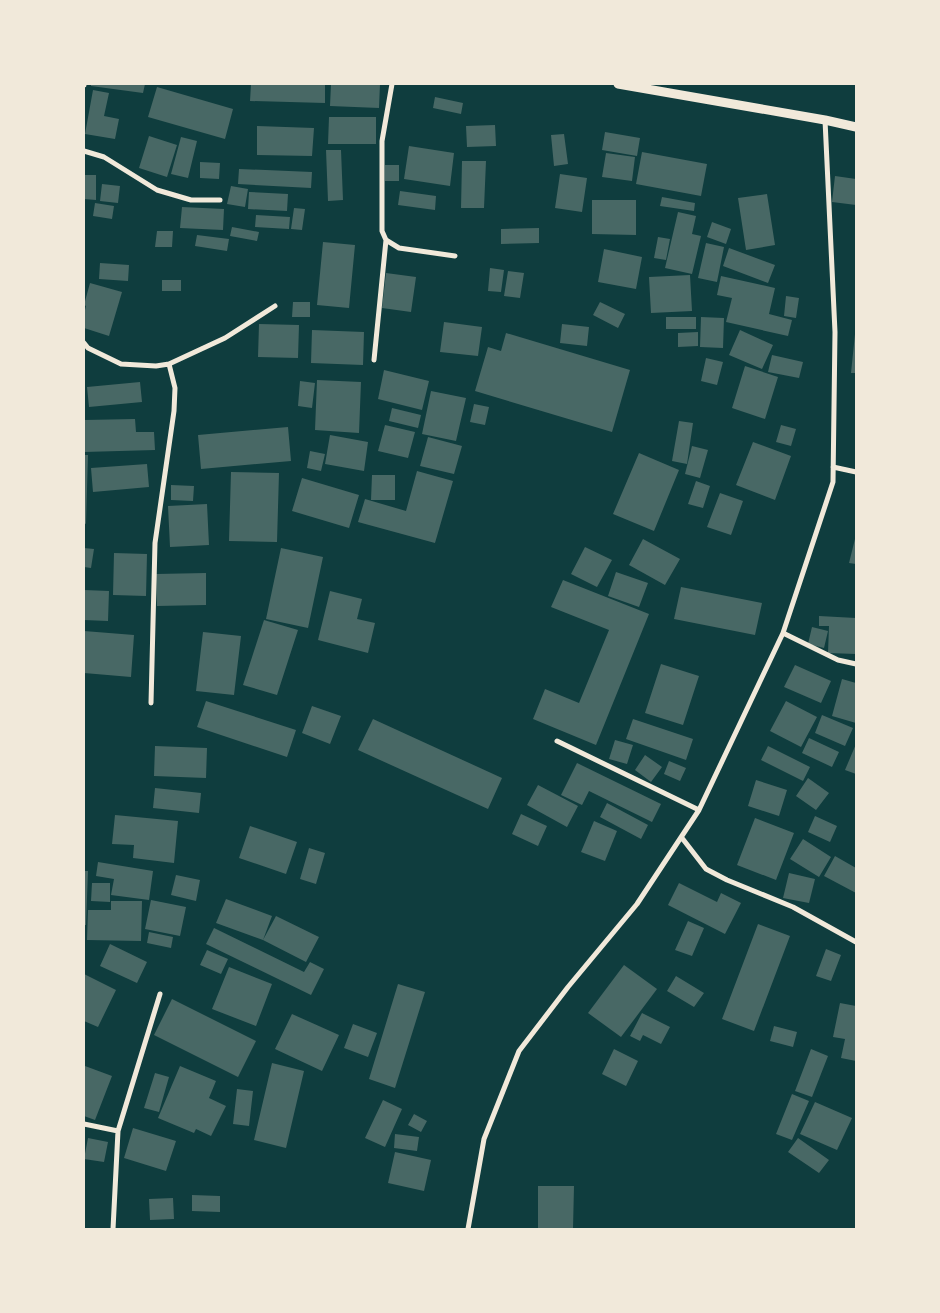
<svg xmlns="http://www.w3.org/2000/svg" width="940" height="1313" font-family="'PT Sans',sans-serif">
<rect width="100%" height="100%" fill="#0f3d3e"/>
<path fill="#486865" d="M91 84H145L143 93 91 86Z
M251 84H325V103L250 101Z
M331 84H380L379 108 330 106Z
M157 87 233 109 225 139 148 117Z
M93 90 109 93 104 116 119 119 115 139 85 134Z
M435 97 463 103 461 114 433 108Z
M329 117H376V144H328Z
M495 125 496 146 467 147 466 126Z
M257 126 314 128 312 156 257 155Z
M605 132 640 138 637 156 602 150Z
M564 134 568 164 554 166 551 135Z
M149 136 177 145 167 177 139 168Z
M181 137 197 141 188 178 171 174Z
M409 146 454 153 450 186 404 179Z
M326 150H341L343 200 328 201Z
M642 152 707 164 701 196 636 184Z
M606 153 635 157 632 181 602 177Z
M462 161H486L484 208H461Z
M200 162 220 163 219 179 200 178Z
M385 165H399V181H385Z
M239 169 312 172 311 188 238 184Z
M560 174 587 178 582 212 555 208Z
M84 175H96V200L84 199Z
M835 176 856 179V205L832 202Z
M102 184 120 186 118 203 100 201Z
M231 186 248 189 245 207 227 204Z
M400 191 436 196 435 210 398 205Z
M249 192 288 194 287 211 248 209Z
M767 194 775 245 746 250 738 198Z
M662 197 695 203 694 211 660 206Z
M592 200H636V235L592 234Z
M95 203 114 206 112 219 93 216Z
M182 207 224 209 223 230 180 228Z
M294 208 305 209 302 230 291 229Z
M678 212 696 216 692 234 701 236 692 274 665 268Z
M256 215 290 217 289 229 255 227Z
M712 222 731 229 726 244 707 237Z
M232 227 259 232 257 241 230 236Z
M539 228V243L501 244V229Z
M157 231H173L172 247H155Z
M197 235 229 239 227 251 195 246Z
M658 237 670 239 666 260 654 258Z
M323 242 355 245 349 308 317 305Z
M706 243 724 247 717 282 698 278Z
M729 248 775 265 768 283 723 266Z
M604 249 642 257 636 289 598 282Z
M100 263 129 265 128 281 99 279Z
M490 268 504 270 501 292 488 291Z
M508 271 524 273 520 298 504 296Z
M386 273 416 277 411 312 382 308Z
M690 275 692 311 651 313 649 277Z
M721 276 775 288 769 314 792 320 788 336 726 322 732 298 717 295Z
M162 280H181V291H162Z
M90 283 122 292 109 336 84 328V314L86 306 84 305Z
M786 296 799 298 796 318 784 316Z
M293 302H310V317H292Z
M600 302 625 314 618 328 593 315Z
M666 317H696V329H666Z
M701 317 724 318 723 348 700 347Z
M444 322 482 327 478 356 440 352Z
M259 324 299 325 298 358 258 357Z
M562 324 589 327 587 346 560 343Z
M312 330 364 332 363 365 311 363Z
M740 330 773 345 762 369 729 355Z
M698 332V346L678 347V333Z
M506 333 630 370 612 432 475 391 488 347 501 351Z
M855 334H856V373H851Z
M772 355 803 362 799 378 768 372Z
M706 358 723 362 717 385 701 381Z
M745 366 778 377 765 419 732 408Z
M384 370 429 381 422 410 378 399Z
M317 380 361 382 359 433 315 430Z
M300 381 315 383 312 408 298 406Z
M140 382 142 402 89 407 87 387Z
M431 391 466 398 456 441 422 434Z
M474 404 489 407 485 425 470 422Z
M392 408 421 415 418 428 389 421Z
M135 419 136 432H154L155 450 84 452V420Z
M679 421 693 423 687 464 672 461Z
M385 425 415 432 408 458 378 451Z
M781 425 796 429 791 446 776 442Z
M288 427 291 461 201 469 198 435Z
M330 435 368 442 364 471 325 464Z
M428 437 462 446 454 474 420 466Z
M753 442 791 456 775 500 736 485Z
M692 446 708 450 700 478 685 474Z
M310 451 325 454 321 471 307 468Z
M639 453 679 470 654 531 613 514Z
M84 455H88L86 524 84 523Z
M147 464 149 487 93 492 91 468Z
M417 471 453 481 435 543 358 522 365 499 406 511Z
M231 472 279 473 277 542 229 541Z
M372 475H395V500H371Z
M302 478 359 495 349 528 292 511Z
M696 481 710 486 703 508 688 504Z
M171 485 194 486 193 501 171 500Z
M720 493 743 501 731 535 707 527Z
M207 504 209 545 170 547 168 506Z
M856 535V564L849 563Z
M643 539 680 559 665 585 629 565Z
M585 547 612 560 597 587 571 574Z
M84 548 94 549 91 568 84 567Z
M281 548 323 557 308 628 266 619Z
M114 553 147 554 146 596 113 595Z
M616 572 648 583 639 607 608 596Z
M206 573V605L157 606 156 574Z
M563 580 649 614 596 745 533 719 545 689 579 703 609 630 551 607Z
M681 587 762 603 755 635 674 619Z
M84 590 109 591 108 621 84 620Z
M330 591 362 599 357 619 375 623 368 653 318 640Z
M819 616 856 618V654L828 653 829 626H819Z
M264 620 298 630 277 695 243 685Z
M812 627 828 631 824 648 808 644Z
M84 631 134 635 131 677 84 673Z
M203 632 241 636 234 695 196 691Z
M661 664 699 676 683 725 645 713Z
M795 665 831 681 821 703 784 687Z
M842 679 856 683V723L832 716Z
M206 701 296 730 287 757 197 727Z
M786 701 817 717 801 747 770 731Z
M312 706 341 716 330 744 302 733Z
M822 715 853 728 845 746 815 733Z
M373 719 502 778 488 809 358 750Z
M633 719 693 739 686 760 626 739Z
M809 738 839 752 832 767 802 753Z
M615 740 633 745 627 764 609 759Z
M856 744V774L845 770Z
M155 746 207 748 206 778 154 776Z
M768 746 810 767 803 781 761 760Z
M645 755 662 767 651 782 635 770Z
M669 761 686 768 680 781 664 774Z
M577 763 661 804 652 822 589 791 582 805 561 795Z
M808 778 829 793 816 810 796 796Z
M756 780 787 790 779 816 748 806Z
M538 785 578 806 567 827 527 805Z
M155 788 201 793 199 813 153 808Z
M607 803 648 825 641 839 600 817Z
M521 814 547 826 538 846 512 834Z
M115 815 178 821 174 863 133 858 134 845 112 844Z
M815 816 837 826 830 842 808 832Z
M755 818 794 833 776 880 737 865Z
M594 821 617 831 605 861 581 852Z
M250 826 297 842 286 874 239 858Z
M803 839 831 857 819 877 790 859Z
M309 848 325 853 316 884 300 879Z
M835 856 856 868V893L824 876Z
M98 862 153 871 149 900 111 895 114 879 96 876Z
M84 871H88L86 925H84Z
M789 873 815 879 809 903 783 898Z
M176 875 200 880 196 901 171 895Z
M92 883H110V902L91 901Z
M679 883 717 902 721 893 741 903 725 934 668 905Z
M226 899 272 916 263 940 216 923Z
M151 900 186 907 180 936 145 929Z
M111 901H142L141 941 87 940 88 910H111Z
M276 916 319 937 306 962 263 940Z
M688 921 704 928 692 956 675 950Z
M758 924 790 936 754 1031 722 1019Z
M214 928 304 972 310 962 324 969 311 995 206 944Z
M149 932 173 937 171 948 147 943Z
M110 944 147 962 137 983 100 966Z
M826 949 841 955 831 981 816 976Z
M207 950 228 959 221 974 200 965Z
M624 965 657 989 621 1037 588 1013Z
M229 967 272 984 256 1026 212 1009Z
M84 974 116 990 98 1027 84 1021Z
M676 976 704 993 694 1007 667 991Z
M398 984 425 992 395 1088 369 1079Z
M172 999 256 1041 238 1077 154 1035Z
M840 1003 856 1006V1061L841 1058 845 1039 833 1037Z
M642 1013 670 1027 661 1044 643 1035 640 1041 630 1036Z
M292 1014 339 1035 322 1071 275 1049Z
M353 1024 377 1033 368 1057 344 1048Z
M774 1026 797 1032 793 1047 770 1041Z
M614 1049 638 1061 626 1086 602 1074Z
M811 1049 828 1056 812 1097 795 1091Z
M272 1063 304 1071 286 1148 254 1140Z
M85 1066 112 1076 95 1120 84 1116V1069Z
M180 1066 216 1081 209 1098 226 1106 211 1136 196 1129 194 1133 158 1118Z
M155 1073 169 1077 159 1112 144 1108Z
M237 1089 253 1091 249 1126 233 1124Z
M792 1094 809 1101 792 1140 776 1134Z
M383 1100 402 1109 385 1147 365 1138Z
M815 1102 852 1118 837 1150 800 1134Z
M414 1114 427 1121 421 1132 408 1125Z
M133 1128 176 1141 166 1171 124 1158Z
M395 1134 419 1137 417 1151 394 1148Z
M88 1138 108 1142 104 1162 84 1159Z
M798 1138 829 1160 819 1173 788 1152Z
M395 1152 431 1160 424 1191 388 1183Z
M538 1186H574L573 1229H538Z
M192 1195 220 1196V1212L192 1211Z
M173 1198 174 1219 150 1220 149 1199Z"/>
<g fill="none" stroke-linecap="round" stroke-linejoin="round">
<path stroke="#f1e9da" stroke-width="5" d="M392 84 382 141V231L386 240 399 248 455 256
M84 85V84
M84 151 104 157 157 190 191 200H220
M84 343 88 348 121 364 156 366 169 364 225 338 275 306
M374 360 386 240
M833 467 856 472
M783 633 838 660 856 664
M151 703 155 543 174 411 175 388 169 364
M557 741 699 810
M682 838 706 869 727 880 793 907 856 942
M84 1124 118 1131 160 994
M113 1229 118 1131
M468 1229 484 1139 519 1051 568 987 637 904 699 810 783 633 833 482 835 332 825 120"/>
<path stroke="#f1e9da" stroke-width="9" d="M618 84 825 120 856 127"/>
</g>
<rect width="940" height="1313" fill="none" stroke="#f1e9da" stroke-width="170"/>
</svg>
